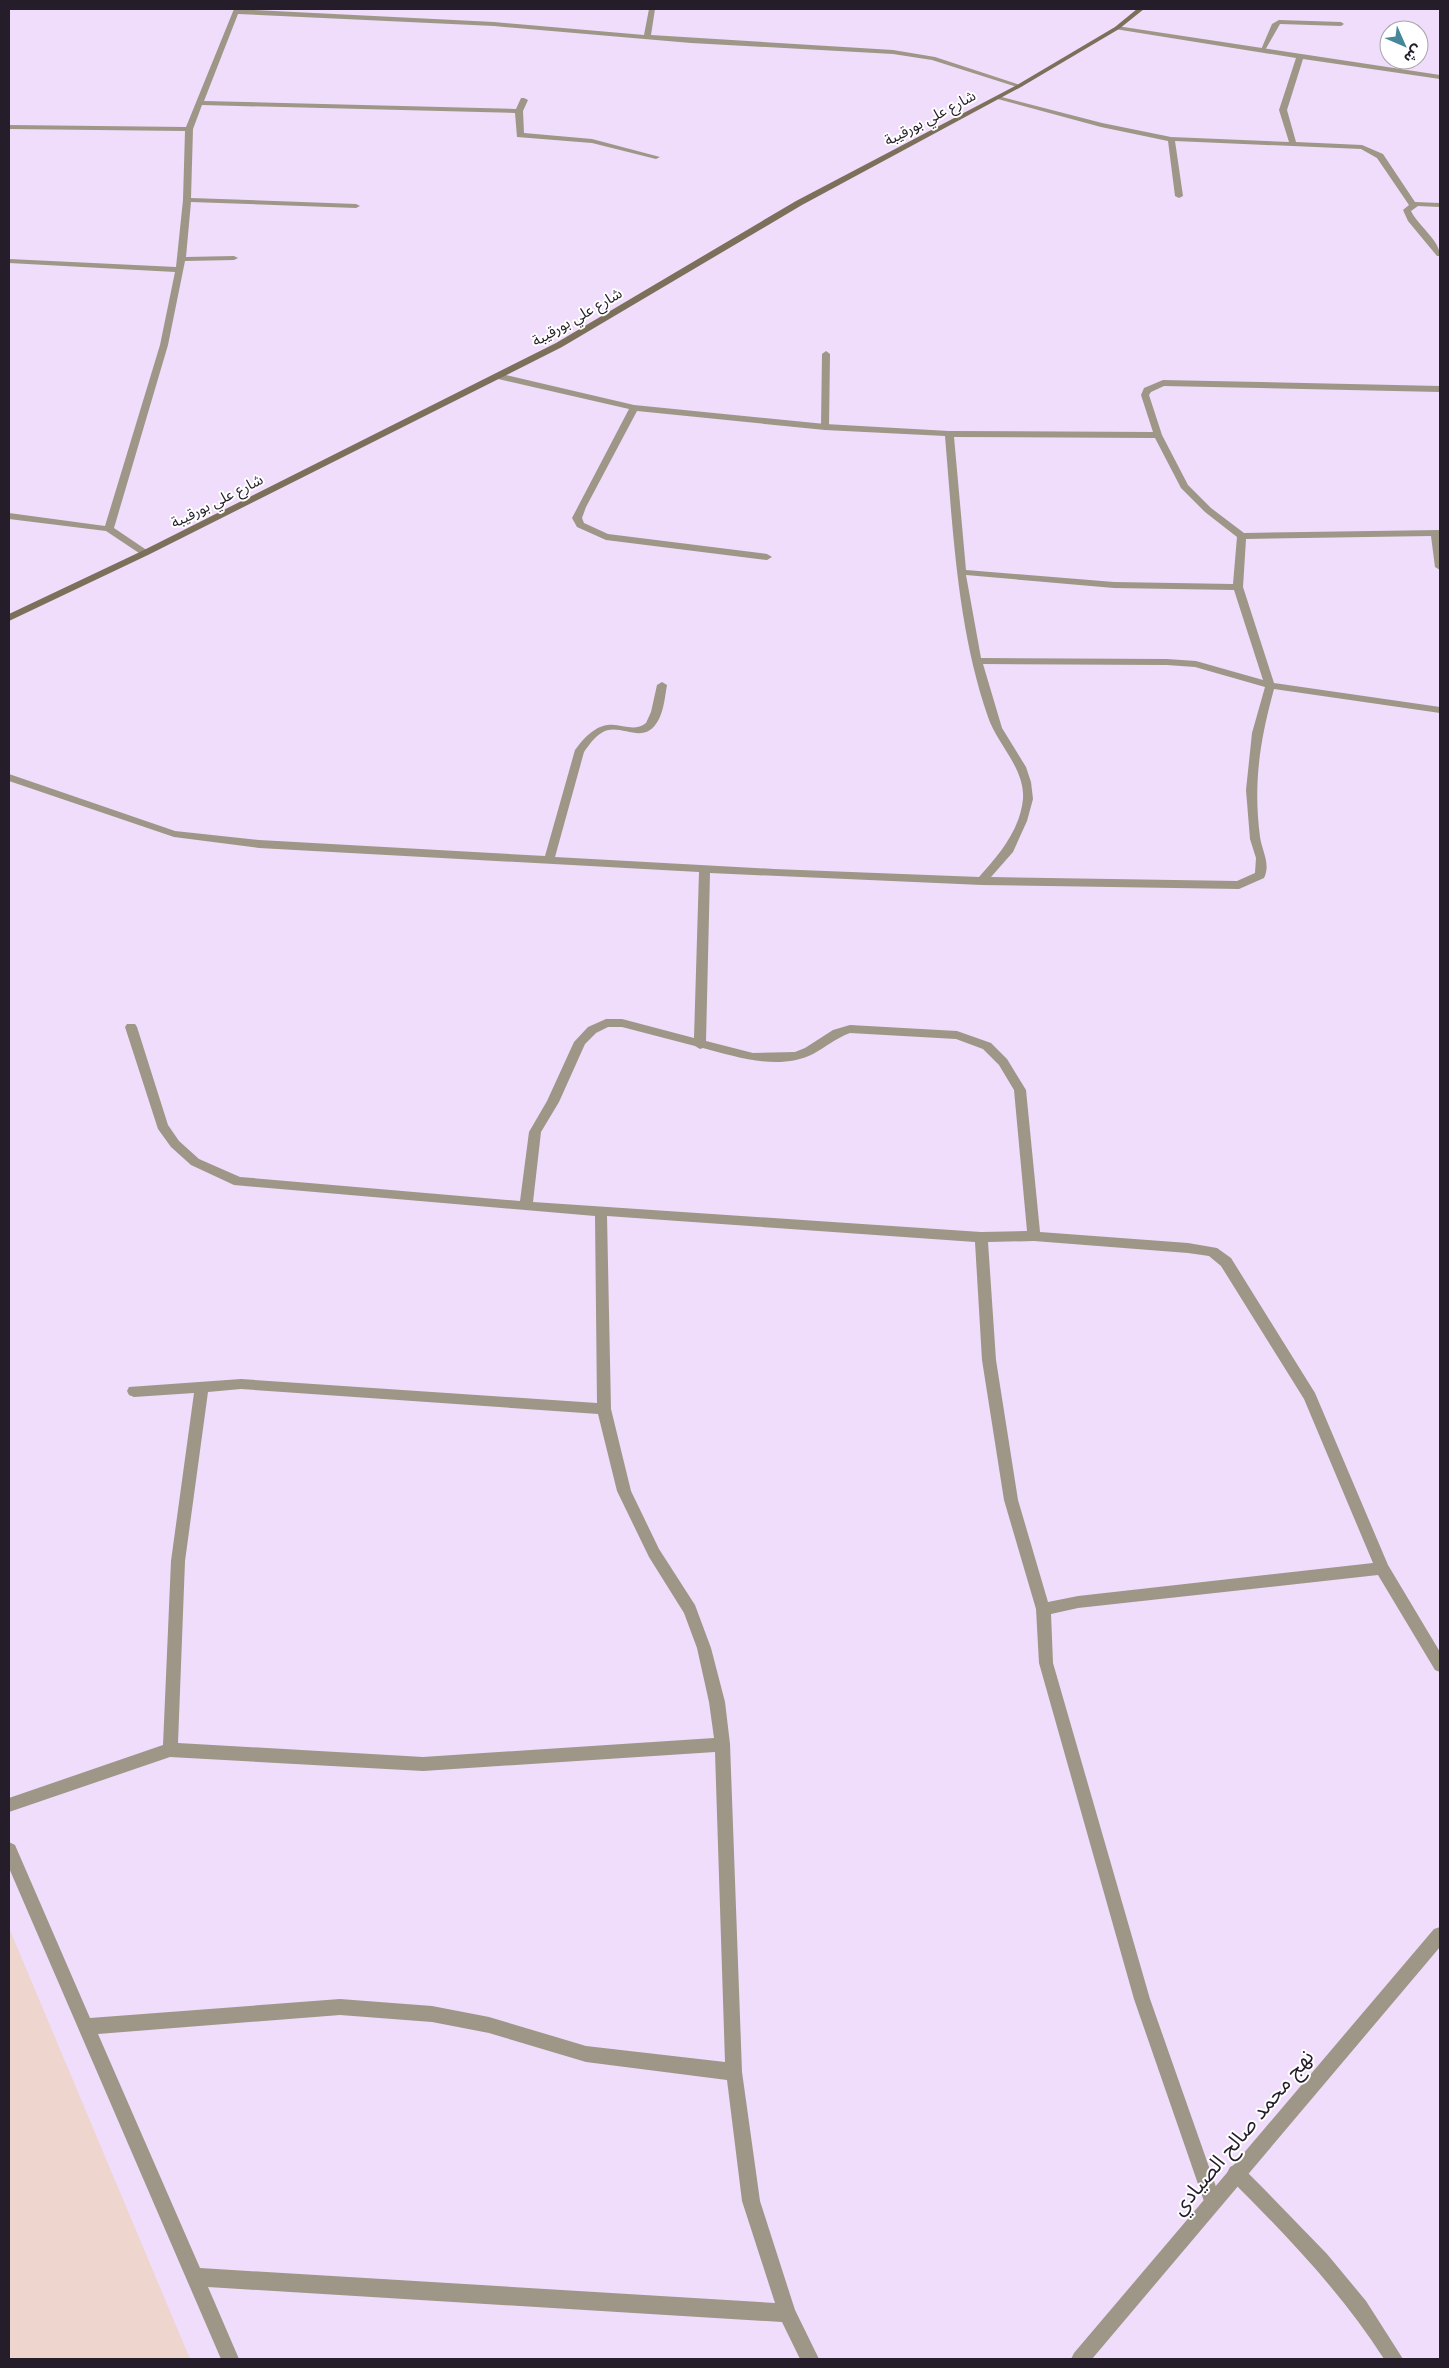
<svg xmlns="http://www.w3.org/2000/svg" width="1449" height="2368" font-family="Raleway,'Noto Sans Arabic',sans-serif">
<rect width="100%" height="100%" fill="#f0dcfb"/>
<path fill="#eed5cd" d="M9 1928 190 2359H9Z"/>
<g fill="none" stroke-linecap="round" stroke-linejoin="round">
<path fill="#9e9687" fill-rule="evenodd" d="M1279 20 1341 22 1344 24 1341 26 1280 24 1264 52H1260L1272 24Z
M826 351 830 354 829 427 825 430 821 427 822 354Z"/>
<path fill="#9e9687" fill-rule="evenodd" d="M234 9 494 22 644 35 649 9H655L651 35 893 50 935 57 1023 86 1017 87 932 60 893 54 691 43 494 26 238 14 204 101 516 109 521 98H524L528 100 523 111 524 133 592 139 660 157 656 159 592 143 517 137 515 113 202 105 193 129 191 198 356 204 360 206 356 208 191 202 186 257 234 256 238 258 234 260 185 261 168 345 114 528 148 551V555H142L106 531 9 519V513L105 526 160 345 175 272 9 263V259L176 267 183 200 185 131 9 129V125L186 127Z
M1117 26 1440 75V79L1303 59 1287 110 1296 142 1362 145 1383 154 1415 202 1440 203V207L1418 206 1411 211C1418 226 1440 240 1440 256H1437L1408 221 1403 210 1409 205 1377 158 1361 149 1175 141 1183 196 1179 198 1175 196 1168 141 1101 127 994 98 998 96 1102 123 1171 137 1289 142 1279 110 1296 58 1115 29V27Z
M497 373 634 405 825 424 949 431 1153 432 1141 395 1144 388 1163 380 1440 386V392L1164 386 1151 392 1149 395 1162 435 1188 485 1211 508 1244 533 1440 530V570L1435 567 1431 536 1246 539 1243 587 1274 683 1440 707V713L1274 689C1260 740 1253 783 1260 837 1262 851 1271 864 1264 878L1239 889 982 885 710 873 706 1041 753 1053 795 1052 805 1048 833 1030 850 1025 957 1031 991 1043 1007 1059 1026 1090 1040 1232 1188 1243 1217 1248 1231 1258 1315 1393 1388 1565 1440 1652V1672L1435 1670 1378 1575 1078 1608 1051 1614 1053 1663 1150 1999 1221 2201 1218 2207 1212 2210 1206 2207 1134 1999 1039 1663 1036 1609 1004 1500 982 1360 975 1242 607 1216 611 1409 631 1491 659 1549 695 1605 711 1648 725 1702 730 1744 742 2072 760 2201 795 2310 819 2359H800L782 2322 208 2287 239 2359H221L9 1868V1842L15 1845 90 2018 340 1999 432 2006 489 2017 586 2046 725 2062 715 1752 423 1771 170 1757 9 1812V1798L163 1745 171 1561 194 1393 134 1397 129 1395 127 1391 129 1387 241 1379 597 1403 595 1216 234 1185 191 1165 171 1147 158 1129 125 1027 127 1024H135L137 1027 168 1125 179 1141 199 1159 240 1177 520 1201 529 1132 547 1101 574 1042 588 1027 606 1019H622L694 1038 699 872 259 848 174 837 9 781V774L175 831 259 840 545 856 575 750C609 703 625 739 646 723L651 712 657 685 662 682 667 685C665 696 664 709 659 719 644 748 622 722 603 732 594 737 589 745 584 752L555 857 774 869 979 877C999 855 1020 830 1023 799 1025 768 997 744 988 717 957 627 953 530 945 436L825 430 637 411 586 507 582 518 584 523 608 534 767 554 772 557 767 560 606 540 577 527 572 518 629 409 494 378 493 376ZM954 437 1155 438 1181 488 1205 512 1237 537 1233 584 1114 582 966 570ZM966 575 1114 588 1234 590 1263 680 1196 661 1167 659 981 658ZM983 664 1167 665 1195 667 1265 687 1252 733 1246 790 1250 839 1256 858 1255 873 1237 881 991 877 1013 852 1027 821 1033 799 1031 782 1026 767 1002 728ZM608 1027H622L695 1046 700 1049 703 1048C737 1057 779 1071 813 1054 826 1047 836 1038 850 1033L956 1039 983 1049 999 1065 1014 1090 1027 1231 981 1232 533 1202 541 1132 559 1102 585 1044 596 1033ZM1034 1241 1188 1253 1209 1256 1221 1266 1304 1399 1373 1563 1078 1596 1048 1602 1018 1500 996 1360 988 1242ZM241 1389 598 1414 617 1491 649 1557 684 1613 697 1648 709 1702 714 1738 423 1757 178 1743 185 1561 208 1392ZM340 2015 432 2022 489 2033 586 2062 727 2080 742 2201 775 2303 200 2268 98 2034Z
M1236 2164 1242 2167 1264 2189 1327 2254 1366 2301 1403 2359H1384C1341 2292 1286 2235 1230 2179L1227 2173 1230 2167Z"/>
<path fill="#9e9687" fill-rule="evenodd" d="M1440 1927V1947L1092 2359H1071L1074 2353 1434 1929Z"/>
<path fill="#7c705a" fill-rule="evenodd" d="M1137 9H1144L1119 29 1021 87 802 205 562 347 148 555 9 621V614L142 551 556 343 796 201 1017 85 1115 27Z"/>
</g>
<g text-anchor="middle" dominant-baseline="central" stroke-width="4" stroke-linejoin="round" paint-order="stroke">
<g font-size="15" fill="#251e2a" stroke="#fff">
<text transform="translate(930 118) rotate(-28)">شارع علي بورقيبة</text>
<text transform="translate(577 317) rotate(-30)">شارع علي بورقيبة</text>
<text transform="translate(217 501) rotate(-27)">شارع علي بورقيبة</text>
</g>
<g font-size="21" fill="#251e2a" stroke="#fff">
<text transform="translate(1242 2132) rotate(-50)">نهج محمد صالح الصيادي</text>
</g>
</g>
<rect width="1449" height="2368" fill="none" stroke="#251e2a" stroke-width="20"/>
<g transform="translate(1404 45) rotate(135)"><circle r="24" fill="#ffffff" stroke="#a8a5aa"/>
<path d="M0-4L9 19L0 12L-9 19Z" fill="#468899"/>
<text y="-8" font-size="14" font-weight="bold" text-anchor="middle" fill="#251e2a">ش</text>
</g>
</svg>
